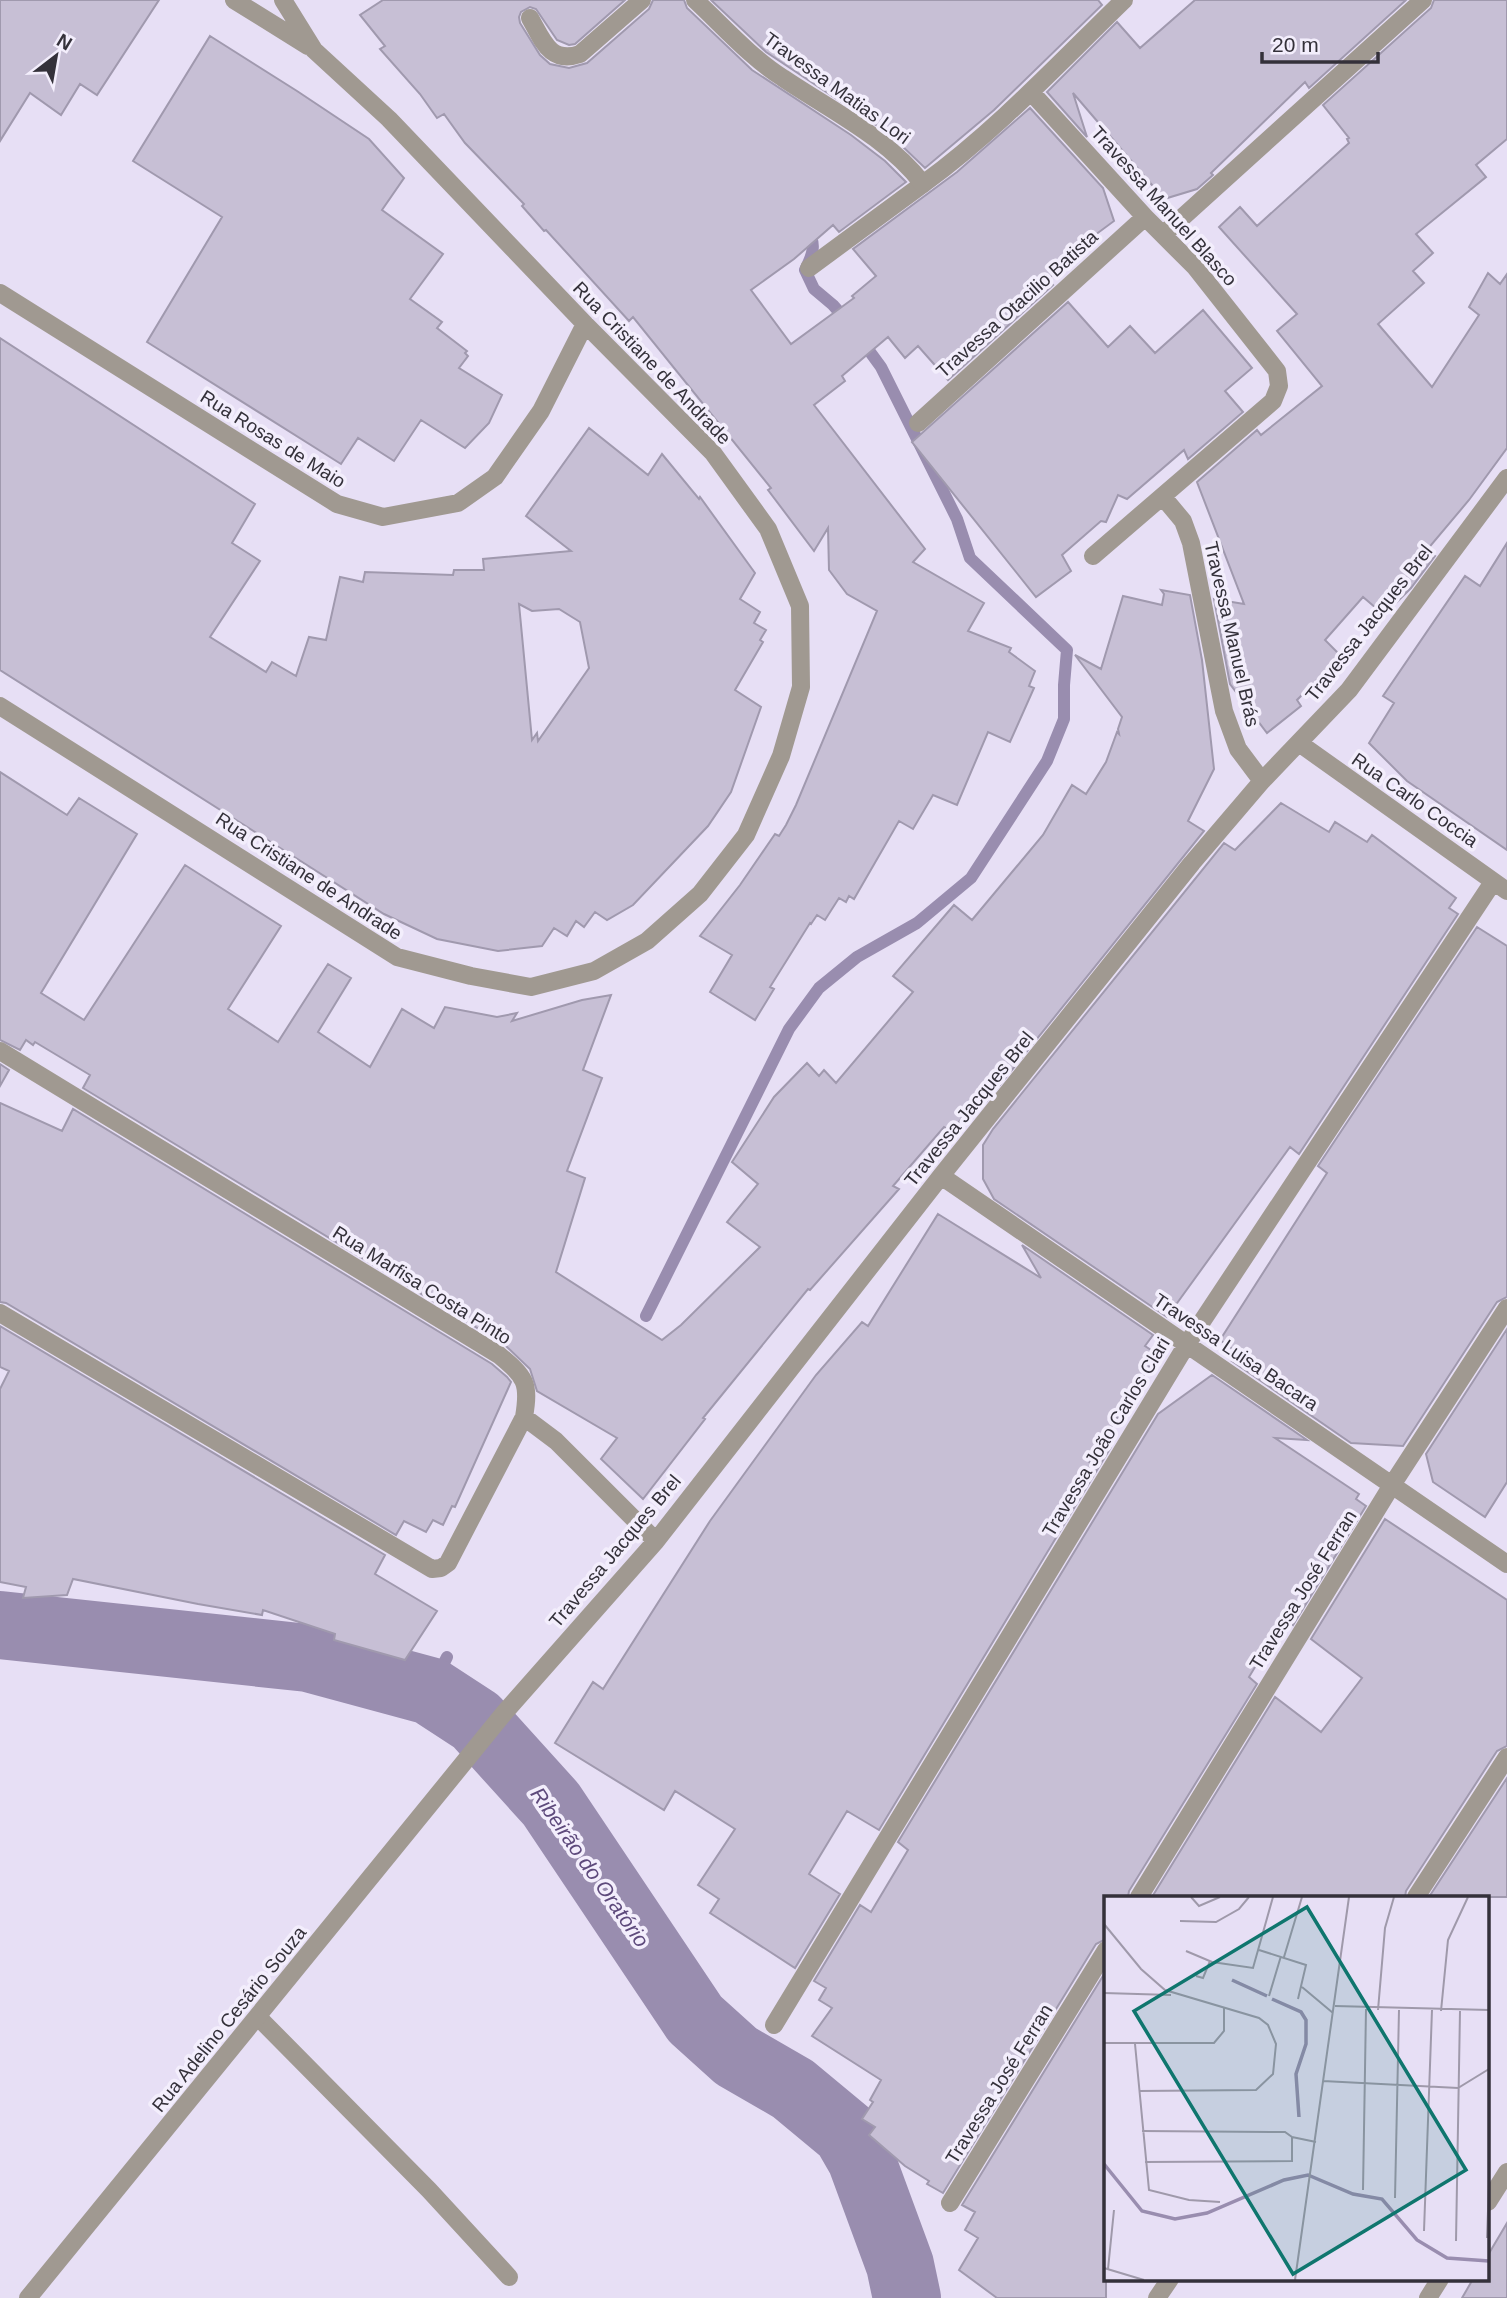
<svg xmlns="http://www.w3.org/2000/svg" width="1507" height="2298" font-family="Arial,sans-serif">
<rect width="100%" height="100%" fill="#e7dff5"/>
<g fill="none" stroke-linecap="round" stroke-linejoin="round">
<path stroke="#998daf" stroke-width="12" d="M806 230C818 243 812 256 805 270L814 289 833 305 847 321
M646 1316 789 1029 819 988 857 957 917 923 971 878 1047 761 1064 719V685L1067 650 970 558 957 519 881 367 862 341
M430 1691 447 1657"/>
<path stroke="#998daf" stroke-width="68" d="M0 1625 308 1658 430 1691 476 1721 551 1804 695 2019 736 2056 793 2089 846 2133 861 2159 900 2265 907 2298"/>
</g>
<path fill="#c7bfd5" stroke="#a099ae" stroke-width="2" fill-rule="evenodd" d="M0 0H159L97 95 80 84 61 115 30 93 0 141Z
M383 0H625L575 44 569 45 557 40 536 9 530 7 521 12 519 17 520 23 540 55 550 64 569 68 587 63 649 9 653 0H684L687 8 752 70 851 135 885 161 906 182 839 232 833 225 794 259 751 290 791 344 854 298 852 296 876 276 853 249 957 172 1030 108 1103 188 1114 221 1091 238 1092 240 1047 280 1053 285 948 380 918 346 905 358 888 337 842 376 845 381 814 405 925 549 913 562 984 603 968 631 1011 648 1009 652 1035 671 1029 686 1034 688 1010 742 988 732 957 805 933 795 913 829 899 821 854 899 849 896 846 902 839 898 825 920 817 915 811 924 810 923 770 987 774 989 755 1020 710 992 732 955 700 936 740 885 775 834 779 836 786 825 796 805 877 611 847 594 829 570 828 528 814 551 768 490 771 488 633 317 629 321 546 230 544 231 522 206 524 204 465 143 444 114 437 118 420 94 380 49 385 46 360 15Z
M711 0H1098L1102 5 994 110 925 168 900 144 882 129 766 52Z
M1195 0H1406L1309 88 1305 82 1211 173 1213 175 1197 189 1164 199 1073 93 1087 137 1047 92 1117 22 1140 48Z
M1434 0H1507V139L1476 165 1486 177 1416 234 1433 253 1413 271 1424 283 1378 324 1432 387 1479 315 1469 307 1488 273 1500 284 1507 274V448L1469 500 1426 551 1435 556 1411 588 1384 615 1363 597 1325 640 1341 656 1297 700 1301 706 1267 733 1230 684 1214 599 1244 604 1197 482 1257 430 1261 435 1322 386 1277 331 1297 314 1219 227 1240 207 1257 226 1349 143 1347 139 1349 138 1323 105 1431 8Z
M210 36 297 91 369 139 404 178 382 210 443 254 410 299 442 322 437 328 467 351 465 353 468 356 459 368 502 395 489 423 465 448 421 420 394 461 358 438 341 464 147 342 222 217 133 161Z
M1068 302 1108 347 1130 326 1155 353 1203 310 1252 368 1225 391 1243 412 1188 459 1184 450 1127 499 1118 495 1106 522 1101 521 1062 555 1071 571 1036 597 912 442Z
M0 338 255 504 232 543 260 561 210 637 266 672 272 662 296 676 309 637 326 640 340 577 363 582 365 572 453 575 454 570H484L483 559 571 551 526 516 589 428 648 475 662 454 699 499 700 497 755 573 740 599 760 612 754 623 766 630 760 640 763 642 735 690 761 707 731 792 708 826 633 905 607 920 595 912 584 927 576 921 567 936 554 928 542 946 498 951 437 939 384 914 0 670ZM519 604 532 611 559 609 580 622 589 668 538 741 537 733 532 740Z
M1507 543V850L1407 781 1369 743 1394 703 1383 696 1465 576 1480 586Z
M1161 590 1190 595 1202 660 1214 769 1188 821 1204 831 987 1101 981 1097 951 1131 944 1127 893 1186 899 1189 810 1290 808 1289 703 1418 705 1419 643 1499 601 1459 617 1438 537 1391 530 1369 505 1345 83 1088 90 1075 35 1042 33 1045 26 1040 20 1050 0 1040V772L67 815 79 798 137 834 41 993 84 1020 185 865 281 926 228 1009 278 1042 328 964 351 978 318 1032 370 1067 402 1009 434 1028 445 1007 497 1017 517 1013 512 1021 582 1000 611 995 583 1070 602 1078 567 1171 585 1178 556 1272 662 1340 681 1325 760 1247 727 1222 758 1184 732 1162 774 1097 807 1063 819 1076 824 1070 836 1083 913 992 893 976 954 905 972 920 1043 835 1072 785 1086 794 1106 762 1117 732 1119 734 1118 729 1122 717 1075 655 1101 669 1123 596 1162 605 1164 594Z
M1281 803 1329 832 1335 822 1367 842 1372 835 1456 898 1449 908 1458 914 1299 1154 1290 1147 1167 1317 994 1199 983 1179V1145L993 1129 1224 843 1235 850Z
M1477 927 1507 946V1297L1497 1302 1403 1446 1351 1443 1232 1361 1241 1355 1220 1340 1327 1173 1318 1166Z
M0 1064 9 1070 0 1086Z
M0 1103 62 1131 73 1109 492 1364 507 1377 511 1382 455 1507 452 1506 443 1525 433 1520 426 1532 404 1521 396 1535 6 1303 0 1302Z
M938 1214 1041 1278 1022 1245 1153 1335 1145 1346 1157 1354 1089 1463 1111 1447 879 1830 847 1811 809 1874 840 1894 795 1968 710 1913 719 1899 698 1885 735 1829 675 1791 664 1810 555 1743 593 1682 603 1689 710 1521 816 1375 862 1322 868 1326Z
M0 1326 385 1555 375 1574 437 1611 405 1660 334 1640 335 1634 263 1610 262 1615 198 1604 73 1579 67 1595 23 1598 26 1587 0 1582V1389L9 1371 0 1367Z
M1507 1329V1482L1485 1517 1433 1482 1426 1454Z
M1212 1375 1307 1440 1275 1438 1359 1494 1356 1499 1366 1506 1293 1625 1284 1619 1249 1677 1257 1684 1129 1891 1128 1897H1106V1939L1096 1944 943 2193 927 2184 929 2181 905 2166 869 2135 875 2127 862 2119 873 2102 870 2100 881 2080 812 2036 832 2008 819 2000 826 1988 814 1981 860 1905 871 1912 908 1850 898 1842 1158 1414Z
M1385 1519 1507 1600V1746L1497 1751 1406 1891 1405 1897H1152L1275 1697 1321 1732 1362 1678 1311 1639Z
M1507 1778V1897H1429Z
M1106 1971V2298H997L959 2270 978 2238 965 2230 975 2212 962 2205Z
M1507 2223V2298H1462L1473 2279H1488V2255Z"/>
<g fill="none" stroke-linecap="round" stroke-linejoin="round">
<path stroke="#a09991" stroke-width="18" d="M809 268 923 184
M258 2017 429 2190 509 2277"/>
<path stroke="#a09991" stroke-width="18" d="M234 0 308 46
M695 0C723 26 750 57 783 78 830 110 887 137 923 184 997 130 1059 63 1124 0
M530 18C543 41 550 64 580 54L642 0
M1031 92 1145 217 1195 267 1277 371 1279 386 1273 401 1093 556
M1164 234 1423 0
M0 293 337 504 383 517 458 503 495 477 541 411 585 324
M918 423 1145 217
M1163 497 1183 521 1191 543 1224 711 1238 749 1262 781
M0 706 397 957 471 976 531 987 594 971 647 941 700 894 746 835 781 756 801 687 800 606 768 529 713 453 585 324 389 119 314 50 283 0
M1299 743 1507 891
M0 1051 499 1355C525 1377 530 1382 524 1417L448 1563 441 1568 432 1569 0 1313
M941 1176 1507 1564
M524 1417 556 1441 656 1541
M1139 1897 1392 1485 1507 1308
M1416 1897 1507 1757
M774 2025 1187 1344 1493 882
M1488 2202 1507 2172
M950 2203 1106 1950
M28 2298 505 1712 656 1541 941 1176 1192 863 1262 781 1349 690 1507 478
M1157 2298 1170 2279
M1428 2298 1440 2279"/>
</g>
<g text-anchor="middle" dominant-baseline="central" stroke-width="7" stroke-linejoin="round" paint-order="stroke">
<g font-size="19" fill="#34313a" stroke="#f3eefc">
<text transform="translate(837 88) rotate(36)">Travessa Matias Lori</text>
<text transform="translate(1164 206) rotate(48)">Travessa Manuel Blasco</text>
<text transform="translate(1017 304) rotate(-42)">Travessa Otacilio Batista</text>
<text transform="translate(652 363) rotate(46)">Rua Cristiane de Andrade</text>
<text transform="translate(273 439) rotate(32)">Rua Rosas de Maio</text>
<text transform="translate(1369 623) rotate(-52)">Travessa Jacques Brel</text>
<text transform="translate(1232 634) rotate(77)">Travessa Manuel Brás</text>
<text transform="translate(1415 800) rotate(35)">Rua Carlo Coccia</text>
<text transform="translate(309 876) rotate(33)">Rua Cristiane de Andrade</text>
<text transform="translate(969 1109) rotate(-51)">Travessa Jacques Brel</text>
<text transform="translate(422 1285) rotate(32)">Rua Marfisa Costa Pinto</text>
<text transform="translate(1236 1352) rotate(34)">Travessa Luisa Bacara</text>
<text transform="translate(1106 1437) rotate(-59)">Travessa João Carlos Clari</text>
<text transform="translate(615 1551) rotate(-50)">Travessa Jacques Brel</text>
<text transform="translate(1303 1590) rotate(-58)">Travessa José Ferran</text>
<text transform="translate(229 2019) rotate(-51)">Rua Adelino Cesário Souza</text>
<text transform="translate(999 2084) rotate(-58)">Travessa José Ferran</text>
</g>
<g font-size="21" font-style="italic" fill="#5e4a7c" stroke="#f3eefc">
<text transform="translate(590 1867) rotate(55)">Ribeirão do Oratório</text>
</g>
</g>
<g transform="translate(1104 1896)">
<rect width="385" height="385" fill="#e7dff5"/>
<path fill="none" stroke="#998daf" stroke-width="3.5" d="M128 84 163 100M168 103 197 116 202 124V148L192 178 195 221M0 268 38 315 71 323 103 317 180 284 204 279 249 298 278 303 313 344 343 362 385 365"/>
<path fill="none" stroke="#9f99aa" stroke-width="2" d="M87 1 95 10 116 1M76 25 112 26 135 13 145 1M0 28 37 73 61 94 155 122 164 129 172 148 169 178 152 194 35 195M155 54 202 69 194 103M82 55 108 66 149 72 169 1M180 61 198 1M92 80 99 82 106 65M198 91 229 117M0 97 67 99M165 100 177 60M231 110 385 114M274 114 281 32 290 1M337 115 344 44 364 1M0 147H110L120 135V111M31 148 45 294 85 304 116 306M219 185 354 192 385 173M38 235 181 236 188 241V265L41 266M188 241 212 246M259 294 262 113M291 302 295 114M320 335 328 114M383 342 385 288M352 345 356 115M0 372 40 384M4 373 10 314M191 384 245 1"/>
<path fill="#0f766e" fill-opacity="0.15" stroke="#0f766e" stroke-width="3.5" d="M203 11 362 274 189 378 30 115Z"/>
<rect width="385" height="385" fill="none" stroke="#34313a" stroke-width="3.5"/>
</g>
<g transform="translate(56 56) rotate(31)" stroke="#f3eefc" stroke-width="5" paint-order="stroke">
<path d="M0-5L12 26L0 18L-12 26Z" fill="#34313a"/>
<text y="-10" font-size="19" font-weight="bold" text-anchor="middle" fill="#34313a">N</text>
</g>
<path d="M1262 52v10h116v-10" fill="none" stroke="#34313a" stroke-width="3.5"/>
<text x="1272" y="52" font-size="21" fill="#34313a" stroke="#f3eefc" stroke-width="5" paint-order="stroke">20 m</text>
</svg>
